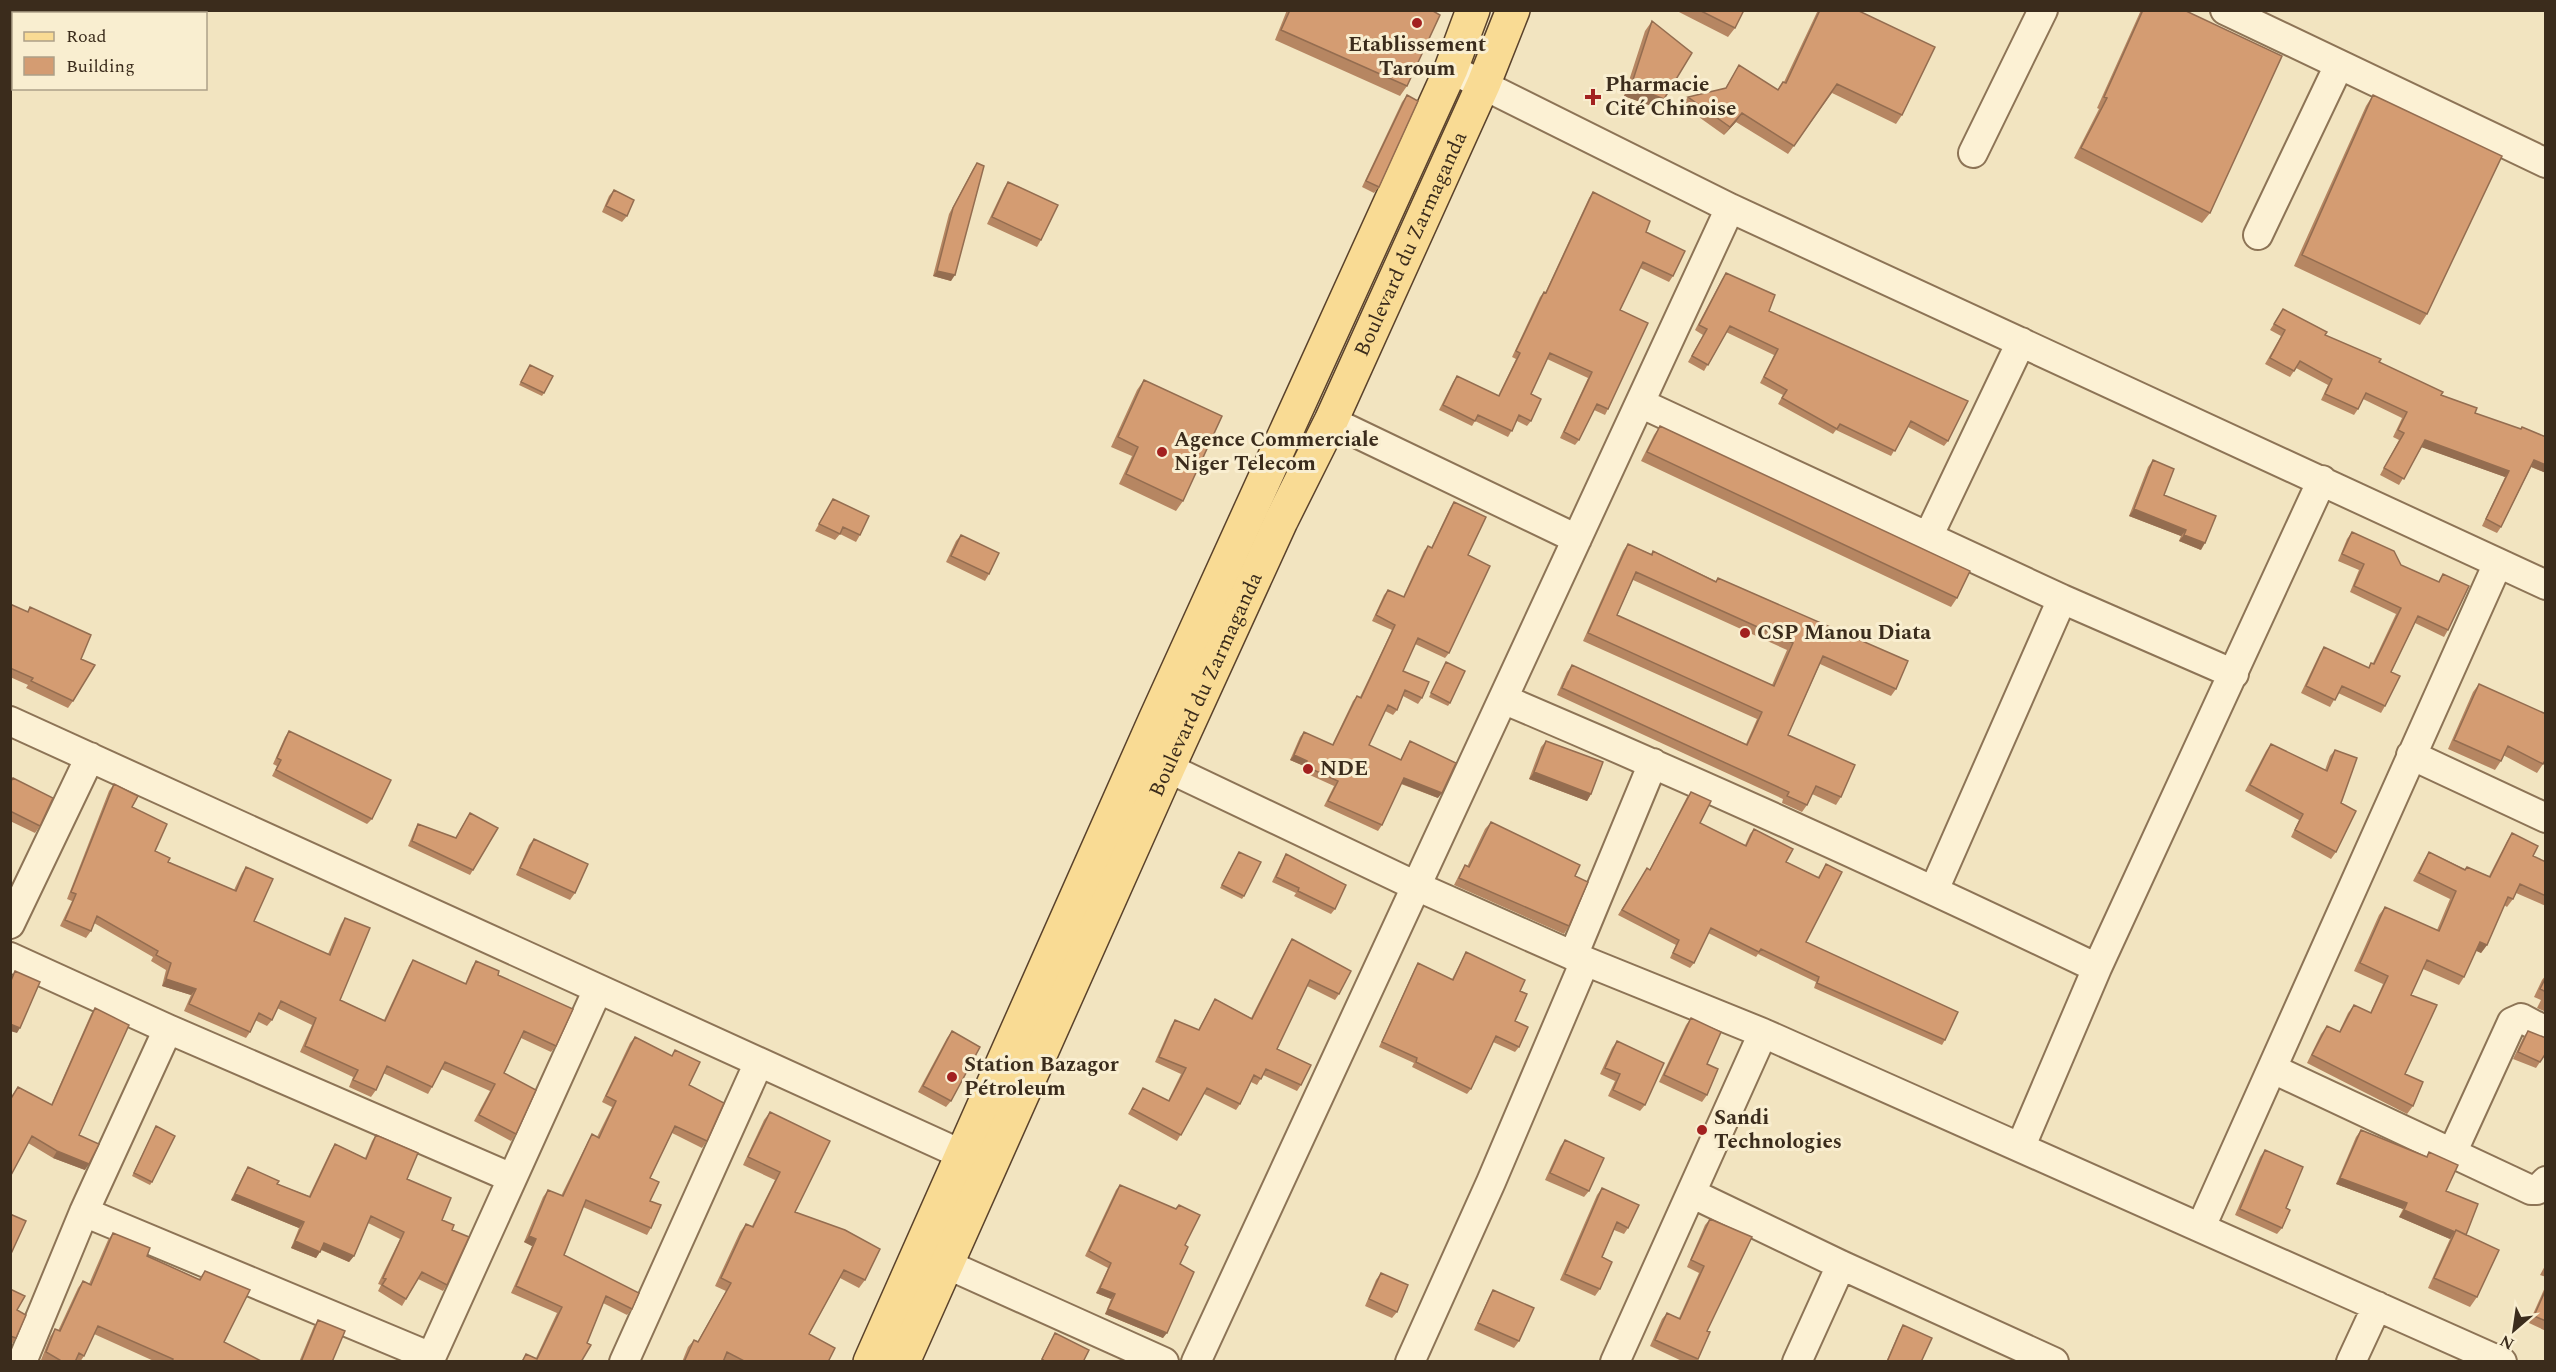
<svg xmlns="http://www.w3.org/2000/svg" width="2556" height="1372" font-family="Spectral,serif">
<rect width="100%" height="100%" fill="#f2e4c0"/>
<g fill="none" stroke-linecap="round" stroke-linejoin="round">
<g stroke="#8d7456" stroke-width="32">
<path id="minor" d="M2225 10 2546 163
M1451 69 1730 208 2546 585
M1973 153 2043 10
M2258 235 2339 65
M1640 403 2062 599 2234 674
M1331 421 1577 539
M1928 537 2021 342
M1503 699C1703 784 1901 874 2097 968
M10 721 961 1154
M2411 755 2546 818
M1168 768 1416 886 1585 961 1763 1033 2502 1362
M1934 890 2062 599
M10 924 90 757
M1573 956 1653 763
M10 957 168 1029 512 1178
M2273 1069 2531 1190H2537L2546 1181
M2021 1146 2097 968 2322 480
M2453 1151 2512 1022 2521 1018 2546 1031
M1691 1193 1841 1265 2054 1362
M84 1212 431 1357
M2201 1227 2498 563
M946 1264 1164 1362
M22 1362 84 1212 168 1029
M429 1362 598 989
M624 1362 759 1062
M1196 1362 1730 208
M1410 1362 1491 1182 1585 961
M1615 1362 1763 1033
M1797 1362 1841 1265
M2351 1362 2377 1306"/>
</g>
<g stroke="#5a422b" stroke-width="36">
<g id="major">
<path d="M870 1362 1155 720 1451 69 1473 10"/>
<path id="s1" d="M903 1362 1168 768 1281 521 1331 421 1484 83 1513 10"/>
</g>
</g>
<use href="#minor" stroke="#fcf1d4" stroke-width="28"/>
<use href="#major" stroke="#f9db94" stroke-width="33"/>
</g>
<path fill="#b68662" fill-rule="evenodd" d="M1287 10H1433L1407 86 1400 96 1275 40Z
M1675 10H1744L1735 28 1728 37Z
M1818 10H1857L1902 115 1896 124 1832 93 1788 154 1736 122 1724 135 1682 105 1688 97 1725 89 1739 65 1777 90 1784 82Z
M2141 10H2184L2210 213 2202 223 2074 158 2099 109 2097 108Z
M1652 21 1657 108 1624 96 1645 31Z
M1407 95 1379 187 1374 193 1362 187 1402 102Z
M2373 95 2427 314 2420 325 2294 266 2366 106Z
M977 163 951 281 933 276 949 214 973 169Z
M1008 182 1041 240 1037 247 987 224 1004 188Z
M614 190 627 216 622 222 602 212 609 196Z
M1593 192 1646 232 1673 276 1669 282 1640 268 1620 310 1608 409 1605 415 1594 410 1579 440 1575 445 1560 438 1588 378 1547 359 1531 394V421L1527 426 1517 421 1508 437 1475 421 1472 426 1439 410 1453 382 1457 376 1498 396 1516 359 1512 357 1540 297 1544 292 1545 293 1589 198Z
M1726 273 1769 311 1948 441 1944 446 1908 427 1891 456 1836 430 1833 434 1778 404 1783 395 1760 383 1774 355 1726 332 1704 371 1688 362 1703 335 1695 330 1722 279Z
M2283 309 2325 335 2475 413 2546 473 2531 467 2501 527 2497 533 2482 526 2505 477 2422 447 2399 485 2380 475 2399 440 2393 437 2402 418 2363 399 2358 409 2354 415 2321 400 2328 385 2296 368 2290 377 2265 364 2281 336 2270 330Z
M530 365 544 393 542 396 519 385Z
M1144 380 1183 501 1176 511 1119 484 1132 456 1111 447 1137 390Z
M1660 426 1957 598 1951 607 1641 461 1654 435Z
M2153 460 2164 495 2201 550 2179 541 2181 536 2129 516 2148 467Z
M833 499 860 535 856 542 840 534 835 540 815 531Z
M1454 502 1468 555 1449 653 1445 658 1415 644 1403 671 1422 698 1418 704 1403 696 1397 710 1393 715 1385 711 1369 745 1400 760 1407 746 1410 741 1438 798 1401 784 1382 825 1378 831 1324 806 1334 786 1301 771 1304 766 1290 760 1300 737 1304 732 1332 745 1353 701 1357 696 1360 697 1392 630 1372 621 1384 595 1388 590 1403 597 1424 551 1428 546 1431 548 1450 508Z
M2352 532 2401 565 2438 582 2443 574 2448 630 2444 637 2415 623 2391 672 2385 706 2381 713 2338 693 2330 707 2301 693 2320 653 2324 647 2368 668 2371 663H2373L2396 614 2350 592 2359 570 2338 561 2347 539Z
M961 535 989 574 985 581 946 562 956 541Z
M1628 544 1651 554 1653 551 1716 581 1718 578 1896 689 1891 696 1820 664 1788 735 1841 797 1836 805 1812 794 1807 805 1802 812 1782 803 1783 799 1557 695 1567 672 1572 665 1746 744 1757 719 1583 641 1623 551ZM1633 580 1787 650 1772 685 1617 615Z
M10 604 27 612 30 607 81 659 73 701 68 708 26 688 28 685 10 677Z
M1446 662 1450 703 1448 706 1429 697Z
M2479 684 2543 764 2537 773 2503 755 2501 761 2495 770 2448 749 2473 692Z
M289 731 372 819 367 824 272 776 277 766 273 764 285 737Z
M1546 741 1591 794 1587 801 1529 779 1541 747Z
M2271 744 2325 770 2330 756 2335 750 2341 803 2336 852 2331 859 2291 837 2299 820 2245 791 2266 751Z
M10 780 40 826 35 833 10 821Z
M114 784 132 807 155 851 168 862 234 890 242 873 246 867 254 921 328 954 341 924 345 918 340 1000 384 1020 409 966 413 960 465 984 472 967 476 961 498 975 556 1046 551 1052 521 1038 504 1073 516 1134 511 1141 474 1121 490 1091 441 1069 432 1087 428 1094 383 1073 376 1090 371 1097 349 1087 353 1077 300 1052 312 1025 277 1008 272 1020 267 1026 255 1020 250 1032 246 1038 184 1011 191 995 162 986 166 970 151 961 153 957 94 923 91 931 86 938 60 926 72 901 67 899 109 791Z
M1691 792 1700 823 1745 845 1750 834 1754 829 1786 862 1818 877 1826 864 1806 942 1945 1040 1942 1045 1814 988 1816 982 1758 954 1756 957 1708 933 1694 963 1690 968 1670 958 1676 945 1618 915 1644 873 1650 869 1687 797Z
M470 813 473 870 470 875 408 846 415 829 418 824 455 838Z
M1491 822 1575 876 1569 926 1564 934 1454 885 1460 873 1465 865 1467 867 1485 829Z
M2512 833 2533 856 2546 862V906L2516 893 2513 899 2507 907 2504 905 2487 945 2481 953 2476 950 2464 977 2459 985 2423 969 2411 995 2405 1074 2413 1106 2407 1114 2307 1063 2321 1034 2327 1026 2339 1032 2348 1013 2354 1005 2370 1013 2383 984 2354 971 2379 915 2385 907 2437 930 2450 899 2413 881 2424 860 2429 852 2465 869 2467 867 2489 876 2507 841Z
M534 839 575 893 570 900 516 875 529 845Z
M1239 852 1244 896 1242 899 1220 888Z
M1286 854 1335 909 1331 914 1294 896 1296 893 1272 882 1283 859Z
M1292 939 1339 994 1335 1000 1307 986 1277 1049 1301 1085 1297 1091 1263 1075 1257 1085 1251 1082 1240 1104 1236 1110 1204 1094 1177 1141 1128 1114 1143 1088 1168 1101 1181 1074 1155 1062 1171 1026 1175 1020 1198 1030 1215 999 1251 1018 1288 945Z
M1466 952 1520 991 1515 1021 1519 1047 1515 1052 1493 1042 1471 1089 1467 1094 1412 1067 1414 1063 1379 1047 1415 968 1418 963 1452 979 1463 958Z
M2546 975V1012L2537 1008 2541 1000 2534 997 2542 980Z
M95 1008 79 1135 85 1170 53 1158 28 1143 10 1177V1099L18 1087 51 1105 91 1014Z
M1691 1018 1707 1064V1095L1702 1102 1659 1082 1686 1025Z
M952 1031 951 1101 946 1107 918 1092 947 1038Z
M2528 1031 2540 1062 2536 1068 2513 1059 2523 1038Z
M635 1037 672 1056 675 1050 689 1085 707 1141 702 1148 672 1133 650 1178 651 1228 647 1235 583 1207 564 1255 632 1309 627 1315 603 1303 587 1343 581 1362H521L526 1354 536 1358 557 1313 511 1293 532 1246 524 1242 543 1197 548 1190 561 1196 588 1141 592 1134 597 1137 612 1107 602 1102 630 1043Z
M1617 1041 1645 1105 1640 1111 1608 1096 1615 1081 1600 1074 1612 1048Z
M770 1112 795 1212 865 1280 859 1288 840 1278 809 1334 828 1362H726L723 1360V1362H682L688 1347 694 1340 698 1341 726 1291 715 1286 740 1232 746 1224 752 1226 775 1180 743 1165 764 1120Z
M156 1126 152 1182 150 1185 132 1176Z
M2361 1130 2426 1157 2429 1152 2466 1235 2477 1297 2470 1307 2428 1288 2450 1239 2399 1217 2403 1209 2336 1184 2356 1137Z
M376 1135 407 1179 452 1230 447 1285 443 1291 418 1279 402 1306 378 1291 381 1285 378 1284 400 1239 368 1223 354 1256 349 1262 321 1250 316 1258 291 1248 299 1228 231 1200 244 1173 248 1167 277 1184 309 1196 331 1150 335 1144 365 1158 372 1141Z
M1565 1140 1589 1191 1584 1197 1545 1180 1560 1147Z
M2265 1150 2286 1208 2282 1228 2277 1234 2235 1215 2260 1157Z
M1120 1185 1176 1209 1179 1205 1185 1245 1163 1338 1105 1314 1111 1299 1096 1293 1108 1268 1085 1256 1116 1190Z
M1602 1188 1628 1228 1624 1234 1614 1230 1602 1257 1600 1289 1595 1296 1560 1280 1597 1195Z
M1710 1219 1707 1331 1698 1359 1696 1362H1684L1650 1346 1662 1319 1667 1313 1679 1318 1699 1273 1687 1267 1705 1225Z
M113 1233 147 1256 199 1279 205 1271 224 1342 263 1362H156L94 1334 84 1356 80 1362H44L41 1360 50 1337 55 1329 58 1331 78 1288 83 1281 89 1284 108 1240Z
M2546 1264V1277L2540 1275Z
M1381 1273 1397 1312 1392 1318 1365 1306 1376 1280Z
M2546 1285V1331L2529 1323Z
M10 1289 17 1310 16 1338 11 1345 10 1344Z
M1493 1290 1519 1341 1514 1348 1474 1330 1489 1297Z
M318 1320 332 1362H299L314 1326Z
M1903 1325 1921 1362H1886L1899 1332Z
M1055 1333 1083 1362H1040L1051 1340Z"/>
<path fill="#946d50" d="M1631 86 1664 99 1657 108 1624 96Z
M1742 113 1736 122 1724 135 1730 127Z
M937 271 955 275 951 281 933 276Z
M2425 440 2509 471 2505 477 2421 447Z
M2534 460 2546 465V473L2529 466Z
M2134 509 2186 530 2181 536 2129 516Z
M2184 535 2205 543 2201 550 2179 541Z
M1294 755 1307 761 1304 766 1290 760Z
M1534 772 1591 794 1587 801 1529 779Z
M1404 778 1442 793 1438 798 1400 783Z
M2480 942 2487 945 2481 953 2474 950Z
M166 979 196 989 191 995 162 986Z
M10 1024 20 1028 17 1033 10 1031Z
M57 1151 89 1164 85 1170 53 1158Z
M2340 1178 2407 1203 2403 1209 2336 1184Z
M235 1194 304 1222 299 1228 231 1200Z
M2404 1210 2455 1232 2450 1239 2399 1217Z
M529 1236 536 1239 532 1246 524 1242Z
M295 1241 320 1252 316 1258 291 1248Z
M324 1243 354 1256 349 1262 320 1249Z
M1100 1288 1115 1294 1111 1299 1096 1293Z
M1108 1309 1167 1333 1163 1338 1105 1314Z"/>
<path fill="#d49c72" stroke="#946d50" stroke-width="1.5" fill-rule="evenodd" d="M130 10H144L150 14H128Z
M1290 10H1433V11L1440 15 1407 86 1281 30Z
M1699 10H1744L1735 28Z
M1820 10H1857L1935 47 1902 115 1837 84 1794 146 1742 113 1730 127 1688 97 1726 88 1739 65 1778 90 1783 82 1786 83Z
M2143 10H2184L2282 56 2210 213 2081 148 2107 98 2104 97Z
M1652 21 1692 53 1664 99 1631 86Z
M1407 95 1418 101 1379 187 1366 181Z
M2373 95 2502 156 2427 314 2302 255Z
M977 163 984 166 955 275 937 271 953 208Z
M1008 182 1058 205 1041 240 992 217Z
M614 190 634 200 627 216 606 206Z
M1593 192 1650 221 1646 232 1685 251 1673 276 1643 262 1620 310 1648 323 1608 409 1597 404 1579 440 1564 432 1592 372 1550 353 1531 394 1541 399 1531 421 1519 415 1512 431 1478 415 1475 421 1443 405 1457 376 1499 396 1520 353 1516 351 1544 292 1546 293Z
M1726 273 1775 295 1769 311 1968 401 1948 441 1911 421 1895 451 1840 424 1837 429 1782 398 1787 390 1764 377 1778 349 1730 326 1708 365 1692 356 1707 329 1699 325Z
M2283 309 2327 332 2325 335 2381 359 2379 362 2443 392 2441 395 2477 408 2475 413 2521 429 2522 427 2546 437V465L2534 460 2501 527 2486 519 2509 471 2425 440 2404 479 2384 468 2404 433 2398 430 2407 412 2366 393 2358 409 2325 394 2332 379 2300 361 2294 371 2270 358 2285 330 2274 324Z
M530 365 553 376 544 393 521 382Z
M1144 380 1222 416 1183 501 1126 474 1138 447 1118 437Z
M1660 426 1970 571 1957 598 1647 452Z
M2153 460 2174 469 2164 495 2216 516 2205 543 2184 535 2186 530 2134 509Z
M833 499 869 516 860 535 843 527 840 534 819 524Z
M1454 502 1486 517 1468 555 1490 566 1449 653 1418 638 1403 671 1429 682 1422 698 1405 690 1397 710 1388 705 1369 745 1401 760 1410 741 1456 763 1442 793 1404 778 1382 825 1328 801 1338 781 1305 766 1307 761 1294 755 1304 732 1333 745 1357 696 1361 698 1395 625 1376 615 1388 590 1404 597 1428 546 1432 548Z
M2352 532 2394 551 2401 565 2439 582 2443 574 2469 586 2448 630 2418 616 2391 672 2400 676 2385 706 2342 686 2335 700 2306 686 2324 647 2369 668 2371 663 2374 664 2401 608 2354 586 2364 564 2342 554Z
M961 535 999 553 989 574 951 556Z
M1628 544 1652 555 1653 551 1716 582 1718 578 1908 661 1896 689 1823 656 1788 735 1855 765 1841 797 1816 786 1807 805 1787 796 1789 792 1562 688 1572 665 1747 745 1762 712 1588 633ZM1636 572 1793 643 1774 686 1617 615Z
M10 604 28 612 30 607 91 635 81 659 95 665 73 701 31 681 33 678 10 668Z
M1446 662 1465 671 1450 703 1431 693Z
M2479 684 2546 714V759L2543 764 2508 746 2501 761 2454 740Z
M289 731 391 780 372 819 276 770 281 760 277 758Z
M1546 741 1603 762 1591 794 1534 772Z
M2271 744 2327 771 2335 750 2357 758 2341 803 2356 811 2336 852 2295 830 2303 814 2250 785Z
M13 778 53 798 40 826 10 811V780L11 781Z
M114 784 138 796 132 807 167 824 155 851 170 858 168 862 236 891 246 867 273 879 254 921 330 955 345 918 370 928 340 1000 385 1021 413 960 466 984 476 961 499 971 498 975 573 1009 556 1046 524 1031 504 1073 536 1090 516 1134 479 1115 495 1084 445 1062 432 1087 387 1066 376 1090 353 1080 358 1070 305 1046 316 1018 281 1001 272 1020 259 1013 250 1032 189 1004 196 989 166 979 171 963 156 955 158 951 97 916 91 931 65 920 76 894 71 892Z
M1691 792 1711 801 1700 823 1746 846 1754 829 1793 849 1786 862 1819 878 1826 864 1842 872 1806 942 1958 1012 1945 1040 1817 983 1819 977 1761 949 1759 952 1711 928 1694 963 1673 953 1679 940 1622 910 1647 868 1650 870Z
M470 813 498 828 473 870 412 841 418 824 456 838Z
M1491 822 1580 865 1575 876 1588 882 1569 926 1459 878 1465 865 1469 867Z
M2512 833 2538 846 2533 856 2546 862V896L2520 884 2513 899 2508 897 2487 945 2480 942 2464 977 2427 960 2411 995 2437 1005 2405 1074 2423 1082 2413 1106 2312 1055 2327 1026 2340 1032 2354 1005 2371 1013 2388 976 2360 963 2385 907 2439 931 2456 891 2419 873 2429 852 2465 870 2467 867 2490 877Z
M534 839 588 864 575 893 520 868Z
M1239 852 1261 862 1244 896 1222 885Z
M1286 854 1346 885 1335 909 1298 891 1299 888 1276 877Z
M1292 939 1351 971 1339 994 1310 980 1277 1049 1311 1065 1301 1085 1266 1069 1261 1079 1254 1075 1240 1104 1207 1088 1181 1135 1132 1109 1143 1088 1169 1101 1186 1068 1159 1057 1175 1020 1199 1030 1215 999 1252 1019Z
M1466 952 1525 980 1520 991 1527 994 1515 1021 1528 1027 1519 1047 1496 1036 1471 1089 1416 1062 1417 1058 1382 1042 1418 963 1453 980Z
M15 971 40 982 20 1028 10 1024V983Z
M2546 977V992L2540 989Z
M95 1008 129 1025 79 1135 99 1144 89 1164 57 1151 32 1136 10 1177V1100L18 1087 52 1105Z
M1691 1018 1721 1032 1707 1064 1718 1069 1707 1095 1664 1075Z
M952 1031 980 1047 951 1101 923 1086Z
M2528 1031 2546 1038V1053L2540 1062 2518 1052Z
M635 1037 672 1056 675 1050 700 1062 689 1085 724 1103 707 1141 675 1126 650 1178 659 1182 650 1201 661 1205 651 1228 586 1200 564 1255 639 1293 632 1309 606 1296 587 1343 591 1345 581 1362H522L526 1354 537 1359 562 1307 516 1286 536 1239 529 1236 548 1190 563 1196 592 1134 599 1138 616 1101 606 1096Z
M1617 1041 1664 1063 1645 1105 1613 1090 1620 1074 1605 1068Z
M770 1112 830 1141 795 1212 845 1230 880 1249 865 1280 844 1270 809 1334 835 1348 828 1362H746L727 1352 723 1362H684L694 1340 698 1342 731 1283 721 1278 746 1224 753 1227 780 1172 748 1157Z
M156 1126 175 1136 152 1182 134 1173Z
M2361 1130 2427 1157 2429 1152 2458 1165 2446 1191 2478 1204 2466 1235 2456 1230 2455 1232 2404 1210 2407 1203 2340 1178Z
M376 1135 418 1153 407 1179 451 1198 442 1220 454 1225 452 1230 469 1237 447 1285 422 1272 406 1299 382 1285 386 1279 383 1278 404 1232 371 1216 354 1256 324 1243 320 1252 295 1241 304 1222 235 1194 248 1167 279 1181 277 1184 310 1197 335 1144 366 1159Z
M1565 1140 1604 1158 1589 1191 1550 1173Z
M2265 1150 2303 1167 2286 1208 2290 1210 2282 1228 2240 1209Z
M1120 1185 1176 1209 1179 1205 1200 1215 1185 1245 1188 1247 1180 1264 1194 1272 1167 1333 1108 1309 1115 1294 1100 1288 1111 1263 1089 1251Z
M1602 1188 1639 1205 1628 1228 1617 1222 1602 1257 1612 1262 1600 1289 1565 1274Z
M10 1214 26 1221 10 1256Z
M1710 1219 1752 1237 1707 1331 1710 1332 1698 1359 1655 1340 1667 1313 1680 1319 1704 1266 1691 1260Z
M2456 1230 2499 1250 2477 1297 2434 1278Z
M113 1233 150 1248 147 1256 200 1280 205 1271 250 1290 224 1342 263 1362H171L173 1359 98 1326 84 1356 79 1353 75 1362H63L46 1352 55 1329 60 1331 83 1281 91 1285Z
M1381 1273 1408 1285 1397 1312 1369 1299Z
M10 1289 25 1296 17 1310 26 1315 16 1338 10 1336Z
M2546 1289V1321L2534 1316Z
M1493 1290 1534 1308 1519 1341 1478 1323Z
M318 1320 345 1331 332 1362H301Z
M1903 1325 1932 1338 1921 1362H1887Z
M1055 1333 1089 1350 1083 1362H1046L1042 1359Z"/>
<g fill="#a22120" stroke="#f9eed0" stroke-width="2">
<circle cx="1417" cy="23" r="6"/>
<path d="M1590 88h6v6h6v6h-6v6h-6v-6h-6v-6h6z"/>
<circle cx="1162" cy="452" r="6"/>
<circle cx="1745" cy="633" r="6"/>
<circle cx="1308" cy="769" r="6"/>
<circle cx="952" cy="1077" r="6"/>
<circle cx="1702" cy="1130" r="6"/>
</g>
<g text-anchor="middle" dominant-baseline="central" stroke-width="6" stroke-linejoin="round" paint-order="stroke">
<g font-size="21" font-weight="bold" fill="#3b2c1c" stroke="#f9eed0" text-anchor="start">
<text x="1417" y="45" text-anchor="middle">Etablissement<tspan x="1417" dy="24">Taroum</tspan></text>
<text x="1605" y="85">Pharmacie<tspan x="1605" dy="24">Cité Chinoise</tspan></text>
<text x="1174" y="440">Agence Commerciale<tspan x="1174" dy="24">Niger Telecom</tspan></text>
<text x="1757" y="633">CSP Manou Diata</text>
<text x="1320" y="769">NDE</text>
<text x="964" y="1065">Station Bazagor<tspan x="964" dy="24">Pétroleum</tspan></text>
<text x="1714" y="1118">Sandi<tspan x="1714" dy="24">Technologies</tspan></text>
</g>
<g font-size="21" fill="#3b2c1c" stroke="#f9eed0">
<text stroke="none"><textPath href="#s1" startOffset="1228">Boulevard du Zarmaganda</textPath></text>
<text stroke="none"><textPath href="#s1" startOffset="742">Boulevard du Zarmaganda</textPath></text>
</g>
</g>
<rect width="2556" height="1372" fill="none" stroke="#3b2c1c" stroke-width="24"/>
<rect x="12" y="12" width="195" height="78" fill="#f9eed0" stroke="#ada088" stroke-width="1.5"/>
<rect x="24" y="32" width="30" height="9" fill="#f9db94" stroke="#ada088" stroke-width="1.5"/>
<text x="66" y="42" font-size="18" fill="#3b2c1c">Road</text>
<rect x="24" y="57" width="30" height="18" fill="#d49c72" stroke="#ada088" stroke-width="1.5"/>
<text x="66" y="72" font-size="18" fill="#3b2c1c">Building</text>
<g transform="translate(2514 1330) rotate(209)" stroke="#f9eed0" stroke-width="4.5" paint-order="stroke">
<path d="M0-4.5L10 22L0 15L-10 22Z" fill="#3b2c1c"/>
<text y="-9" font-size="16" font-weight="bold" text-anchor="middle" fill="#3b2c1c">N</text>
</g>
</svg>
